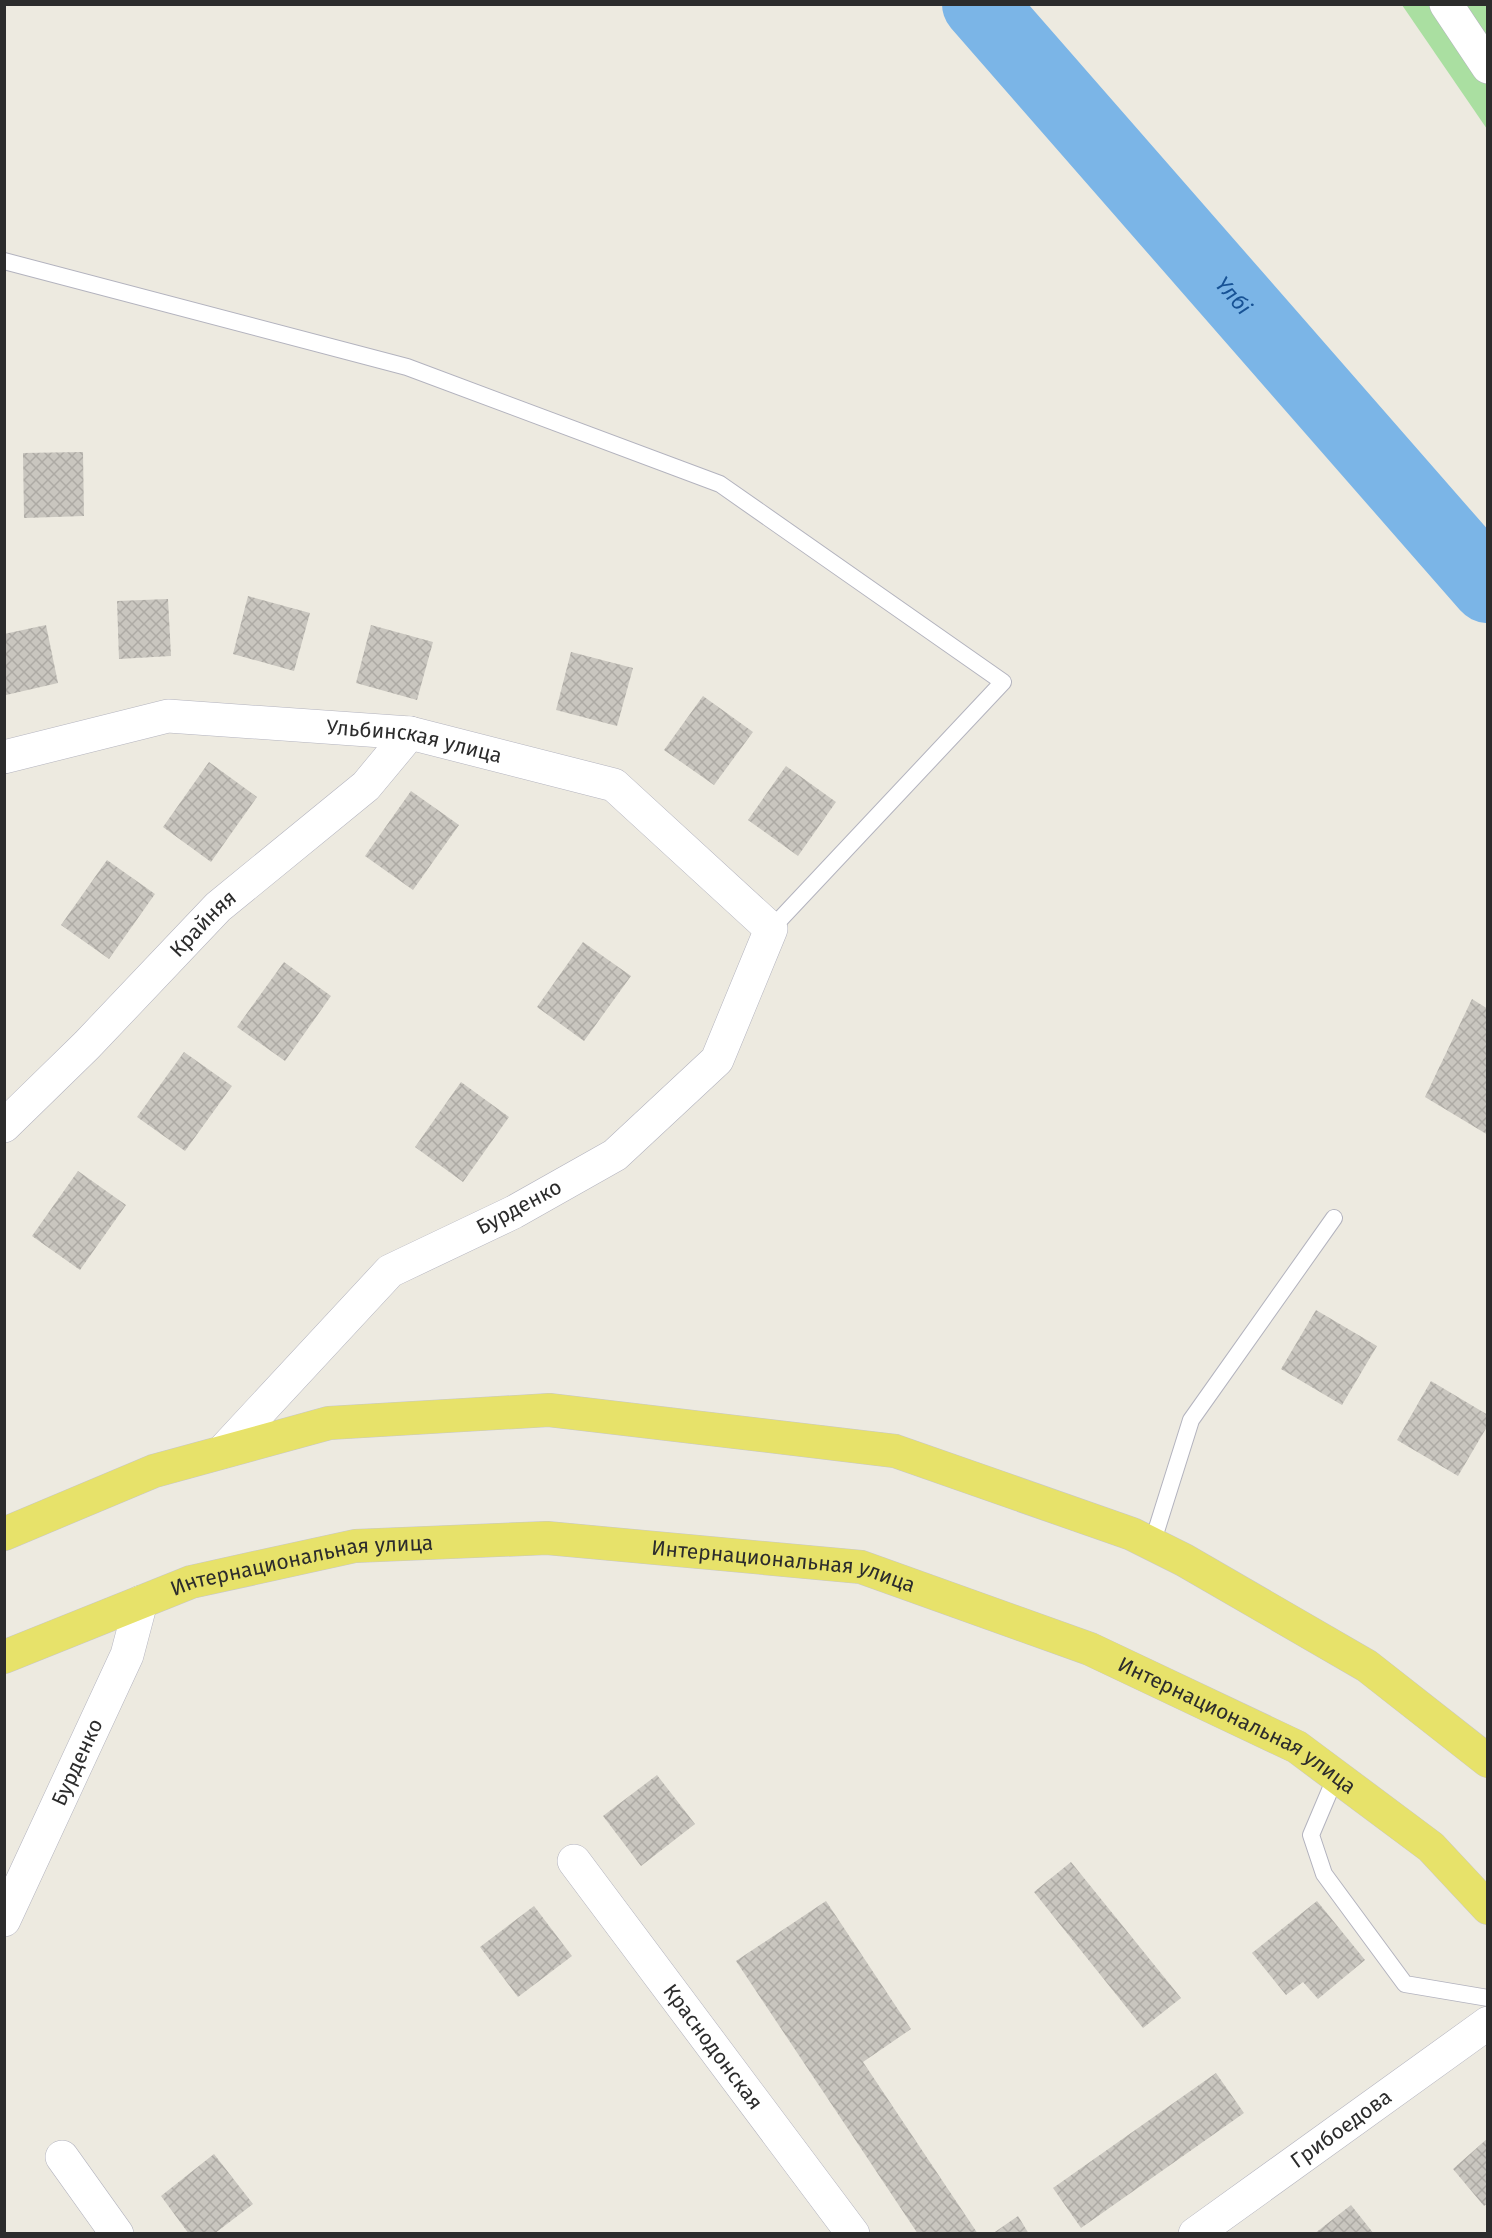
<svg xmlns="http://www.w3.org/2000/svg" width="1492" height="2238" font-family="'Fira Sans',sans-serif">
<defs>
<pattern id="building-cross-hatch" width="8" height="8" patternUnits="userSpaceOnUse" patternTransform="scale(1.5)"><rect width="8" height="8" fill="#c9c6bf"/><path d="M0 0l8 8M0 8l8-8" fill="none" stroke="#adaaa4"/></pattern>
</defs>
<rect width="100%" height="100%" fill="#edeae0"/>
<path fill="#aadfa1" d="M1402 5H1487V129Z"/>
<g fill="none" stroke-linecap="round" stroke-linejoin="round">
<path stroke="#7bb5e7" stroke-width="74" id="s1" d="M979 4 1488 586"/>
</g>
<path fill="url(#building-cross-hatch)" d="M83 452 84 516 24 518 23 453Z
M248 596 310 613 294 671 233 654Z
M168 599 171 656 119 659 117 601Z
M46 625 58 683 6 695 4 634Z
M371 625 433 642 417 700 356 683Z
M571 652 633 668 617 726 556 710Z
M703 696 753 732 714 785 664 750Z
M209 762 257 797 211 862 163 827Z
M786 766 836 802 798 856 748 820Z
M411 791 459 825 413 890 365 856Z
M107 860 155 894 109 959 61 925Z
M583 942 631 976 584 1041 537 1007Z
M284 962 331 996 285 1061 237 1027Z
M1472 999 1488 1009V1135L1425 1097Z
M184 1052 232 1086 185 1151 137 1117Z
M461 1082 509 1117 463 1182 415 1147Z
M78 1171 126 1205 80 1270 32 1236Z
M1316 1310 1377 1346 1342 1405 1281 1369Z
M1431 1381 1488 1415V1425L1458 1476 1397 1440Z
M657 1775 695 1824 641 1866 603 1816Z
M1071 1862 1181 1998 1143 2028 1034 1892Z
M826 1901 911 2029 863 2062 978 2234H918L736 1961Z
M1317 1901 1365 1960 1318 1999 1303 1982 1286 1995 1252 1953Z
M534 1906 572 1956 518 1997 480 1947Z
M1216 2073 1244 2113 1081 2228 1053 2188Z
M1488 2138V2203L1484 2206 1453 2169Z
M214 2154 253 2204 214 2234H189L161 2196Z
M1351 2205 1374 2234H1314Z
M1018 2216 1029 2234H992Z"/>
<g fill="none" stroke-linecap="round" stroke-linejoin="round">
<g stroke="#b3b3be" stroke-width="18">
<path id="service" d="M4 261 407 367 720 484 1003 682 771 929
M1152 1544 1191 1420 1334 1218
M1336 1776 1311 1835 1324 1874 1405 1984 1488 1998"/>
</g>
<g stroke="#b3b3be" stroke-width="34">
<g id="minor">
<path d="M1446 4 1488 67"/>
<path id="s2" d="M4 757 168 716 410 733 614 785 771 929 717 1060 615 1155 514 1212 390 1271 222 1452"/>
<path id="s3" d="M4 1126 87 1045 218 907 366 786 410 733"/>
<path id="s4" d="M574 1861 853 2234"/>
<path id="s5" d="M4 1920 127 1655 141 1602"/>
<path d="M62 2157 117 2234"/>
<path id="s6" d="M1195 2234 1488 2023"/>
</g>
</g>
<g stroke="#c8c8c8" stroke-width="34">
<g id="primary">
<path d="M4 1534 154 1471 329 1423 549 1410 895 1451 1132 1534 1184 1560 1367 1666 1488 1761"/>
<path id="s7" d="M4 1657 191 1582 355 1546 547 1538 861 1567 1090 1649 1297 1747 1431 1847 1488 1908"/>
</g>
</g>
<use href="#service" stroke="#fff" stroke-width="16"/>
<use href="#minor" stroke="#fff" stroke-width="33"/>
<use href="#primary" stroke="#e7e26a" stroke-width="33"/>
</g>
<g text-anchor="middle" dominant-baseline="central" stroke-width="5" stroke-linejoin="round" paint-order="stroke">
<g font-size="21" fill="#2c2c2c" stroke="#fff">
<text stroke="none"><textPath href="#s2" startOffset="417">Ульбинская улица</textPath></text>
<text stroke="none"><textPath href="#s3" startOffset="284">Крайняя</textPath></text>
<text transform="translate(519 1207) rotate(-28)">Бурденко</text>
<text stroke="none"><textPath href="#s7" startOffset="314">Интернациональная улица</textPath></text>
<text stroke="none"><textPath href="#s7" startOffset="800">Интернациональная улица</textPath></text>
<text stroke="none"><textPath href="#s7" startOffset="1286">Интернациональная улица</textPath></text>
<text stroke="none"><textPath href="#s5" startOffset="174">Бурденко</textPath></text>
<text stroke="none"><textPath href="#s4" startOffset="232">Краснодонская</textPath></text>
<text stroke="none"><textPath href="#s6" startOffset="180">Грибоедова</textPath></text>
</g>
<g font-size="22" font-style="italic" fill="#175295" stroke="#fff">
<text stroke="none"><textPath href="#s1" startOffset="387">Үлбі</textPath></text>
</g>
</g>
<rect width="1492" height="2238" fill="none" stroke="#2c2c2c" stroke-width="12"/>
</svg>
